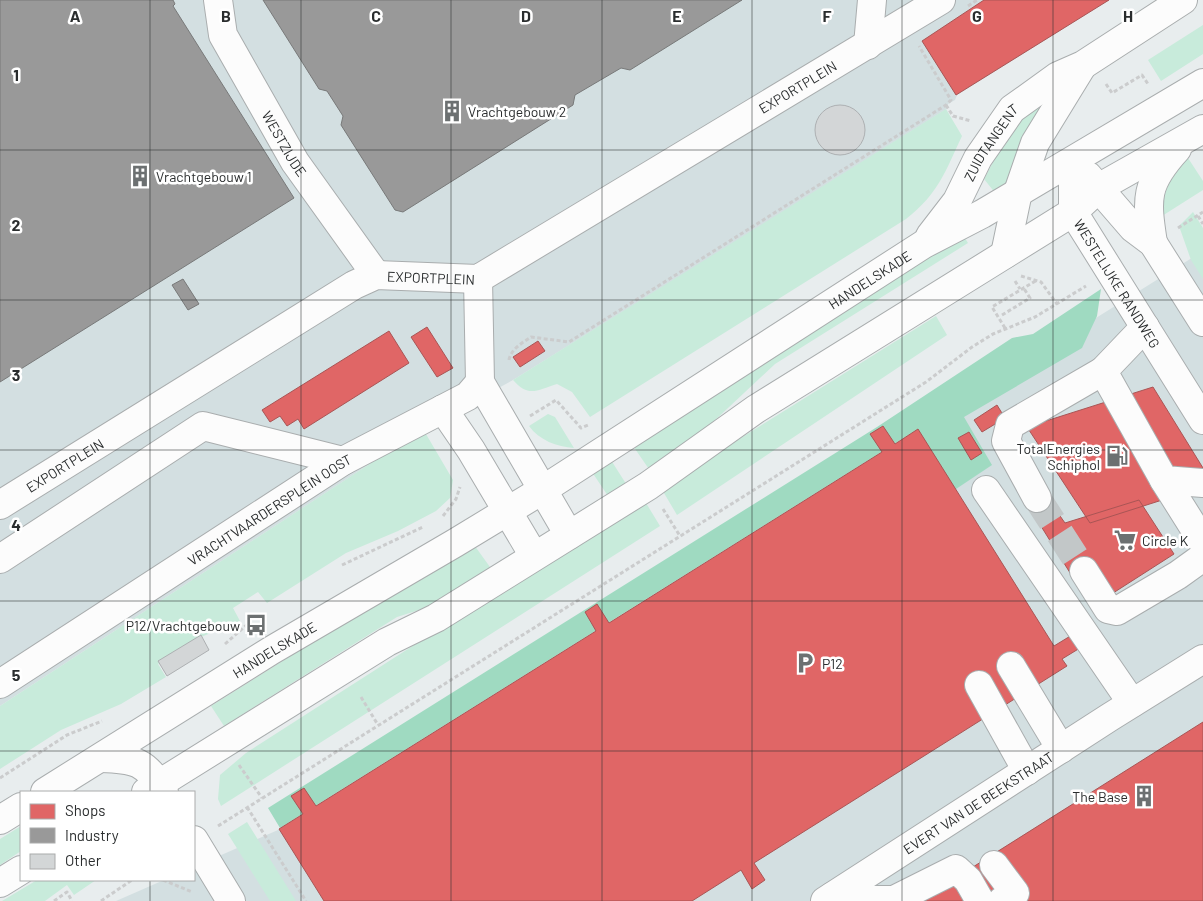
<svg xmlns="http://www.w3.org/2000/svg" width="1203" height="901" font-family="Barlow,sans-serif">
<rect width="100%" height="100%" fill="#e8edee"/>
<path fill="#d3dfe1" d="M0 0H1109L957 95 955 100 948 104V108L732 244 513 380 423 429 0 706Z
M1203 251V901H116L164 880H194V867L278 830Z"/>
<path fill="#c8ebdb" d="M1203 25V54L1161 81 1148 60Z
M1069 78 1013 179 996 194 984 179 1013 125Z
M946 109 962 136C945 172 939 193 906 219L590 417 572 392 557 384C537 390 529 398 513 380Z
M1188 158 1203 181V190L1162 216C1163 190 1171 175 1188 158Z
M1193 212 1203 228V279L1191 260 1179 226Z
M963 235 968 243 775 364 664 468 653 475 631 443Z
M936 316 947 335 677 515 661 488Z
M548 414 555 417 574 448C557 447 539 440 529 426Z
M423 429 453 480 450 498 436 511 398 531 346 553 267 603 258 592 233 608 240 621 201 637 158 664 166 677 121 704 61 730 0 769V706Z
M609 457 630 490 612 502 590 469Z
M643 498 660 526 221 806 218 799 220 775 246 753Z
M472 542 495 574 454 599 397 617 224 726 211 706Z
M247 822 296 901H270L228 834Z
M21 826V851L0 865V839Z
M37 880H96L74 895 67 885 45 901H2Z"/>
<path fill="#9fdac1" d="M1101 289 1097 316 1082 348 964 417 992 465 953 491 915 431 280 828 268 808 877 427 1012 338 1033 334Z"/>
<path fill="#e06666" stroke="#a95555" d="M984 0H1109L956 95 922 41Z
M427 327 453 368 437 377 411 337Z
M389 331 409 363 304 429 298 419 287 426 280 416 270 422 262 410Z
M538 341 545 351 520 367 513 357Z
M1153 387 1203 468V487L1090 523 1027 427Z
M997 405 1005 418 982 432 974 420Z
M883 426 895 444 918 429 1054 646 1072 635 1080 648 1062 659 1067 666 754 863 765 880 752 889 741 870 692 901H324L279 829 303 814 291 796 304 788 316 806 596 631 585 612 597 604 609 623 882 452 870 434Z
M969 432 982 453 971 460 958 438Z
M1046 496 1065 523 1139 500 1174 554 1110 595 1072 576 1026 502Z
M1203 722V901H919Z"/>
<path fill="#999" stroke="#787979" d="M0 0H173L175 4 173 6 294 198 0 382Z
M263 0H742L630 70 621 68 575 95 573 105 403 212 395 210 341 125 343 116 327 91 319 89Z
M183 279 199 304 188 310 172 285Z"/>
<path fill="#d3d6d7" stroke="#adb0b2" d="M815 130a25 25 0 1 1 50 0a25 25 0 1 1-50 0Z
M201 635 209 650 167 676 158 661Z"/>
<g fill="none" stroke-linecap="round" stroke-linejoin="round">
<path stroke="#c2c7c8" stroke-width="28" stroke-dasharray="28 14" stroke-linecap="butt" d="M1037 498 1084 571"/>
<g stroke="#a9adae" stroke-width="30">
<g id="minor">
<path id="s1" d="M218 0 223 35 295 162 376 275"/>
<path d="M868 45 872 0"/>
<path id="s2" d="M1073 161V212L1203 420"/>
<path d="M1088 176 1133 228 1153 243 1203 322"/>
<path id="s3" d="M930 236 957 201 978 158 1012 109 1058 76 1083 65 1183 0"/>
<path d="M1153 243C1146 198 1145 184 1177 149"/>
<path d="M1005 254 1018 192 1035 143 1081 68"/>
<path d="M478 279 480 382 569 535"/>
<path d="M1145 327 1103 371 1164 480 1203 483"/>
<path d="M443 409 468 396 480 382"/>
<path d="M1164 480 1203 542"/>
<path d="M986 490 1132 703"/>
<path d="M1037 498 1006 441 1010 425 1103 371"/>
<path id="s4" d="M0 505 354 285 376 275 478 279 941 0"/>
<path d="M0 559 203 426 343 461"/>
<path d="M1084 571 1108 609 1117 611 1178 575 1203 557"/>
<path d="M1011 666 1061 749"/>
<path id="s5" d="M0 684 343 461 443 409 471 450 534 556"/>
<path d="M979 685 1027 771"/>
<path d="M101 758C135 759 146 761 164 792"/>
<path id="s6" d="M45 792 272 650 455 543 544 489 924 244 982 214 1203 83"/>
<path d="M146 792 387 642 436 618 648 486 756 409 1073 212 1100 187 1203 129"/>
<path d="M0 820 21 807"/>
<path d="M194 840 231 901"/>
<path d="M994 865 1015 893 1002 901"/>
<path d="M0 883 21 870"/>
<path d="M833 896 859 900H894L956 869 968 880 980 901"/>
<path id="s7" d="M825 901 1110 717 1203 659"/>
</g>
</g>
<path stroke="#cbcccd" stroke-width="3" stroke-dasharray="4 2.5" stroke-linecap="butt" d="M968 6 977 0
M1106 84 1112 93 1142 75 1148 84
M946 105 953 116 971 121
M1198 216 1203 224
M1178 228 1203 212
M1021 276 1041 282 1057 304
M1015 281 1020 289
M1002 315 1030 298 1023 287
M1005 328 992 307 1037 280
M509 360C511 349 522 343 531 337L569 342 946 105 951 100 919 46
M530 416 556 400 581 428 588 425
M663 509 680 536
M443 516 456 499 460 487
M342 565 423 527
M225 644 251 621
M361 697 378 725
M239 765 262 798
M0 778 67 735 102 721
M247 807 306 901
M218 826 926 382 972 347 993 334 1035 317 1086 286
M163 880 192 892
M54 901 67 892 72 901
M101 901 132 880"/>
<use href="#minor" stroke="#fcfcfc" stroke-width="28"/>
</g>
<path fill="none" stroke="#2a2d2e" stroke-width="1" stroke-opacity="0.55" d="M150 0V792M301 0V901M451 0V901M602 0V901M752 0V901M902 0V901M1053 0V901M0 150H1203M0 300H1203M0 450H1203M0 601H1203M0 751H1203M150 880V901"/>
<defs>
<g id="building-bare" transform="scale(1.725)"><path d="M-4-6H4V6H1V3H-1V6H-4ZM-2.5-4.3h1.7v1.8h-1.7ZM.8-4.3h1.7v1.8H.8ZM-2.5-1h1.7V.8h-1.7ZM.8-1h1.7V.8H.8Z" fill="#6c7071" stroke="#fff" stroke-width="2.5" paint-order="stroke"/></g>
<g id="fuel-bare" transform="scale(1.725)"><path d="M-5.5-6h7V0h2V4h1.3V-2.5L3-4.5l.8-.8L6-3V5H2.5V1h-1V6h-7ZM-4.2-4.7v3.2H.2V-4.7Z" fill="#6c7071" stroke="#fff" stroke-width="2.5" paint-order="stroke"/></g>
<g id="supermarket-bare" transform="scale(1.725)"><path d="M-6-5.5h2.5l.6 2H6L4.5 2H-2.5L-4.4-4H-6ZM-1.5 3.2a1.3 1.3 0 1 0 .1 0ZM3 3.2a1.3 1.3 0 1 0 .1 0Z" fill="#6c7071" stroke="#fff" stroke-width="2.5" paint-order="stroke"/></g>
<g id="bus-bare" transform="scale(1.725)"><path d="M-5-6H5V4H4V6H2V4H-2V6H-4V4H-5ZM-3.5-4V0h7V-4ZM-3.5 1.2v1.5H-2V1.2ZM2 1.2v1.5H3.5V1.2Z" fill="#6c7071" stroke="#fff" stroke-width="2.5" paint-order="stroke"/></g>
<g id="parking-bare" transform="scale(1.725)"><path d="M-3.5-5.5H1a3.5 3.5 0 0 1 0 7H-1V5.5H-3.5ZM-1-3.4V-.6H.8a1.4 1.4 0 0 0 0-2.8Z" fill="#6c7071" stroke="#fff" stroke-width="2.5" paint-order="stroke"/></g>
</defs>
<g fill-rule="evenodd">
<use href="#building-bare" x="452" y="111"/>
<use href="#building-bare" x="140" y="176"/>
<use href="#fuel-bare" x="1117" y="456"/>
<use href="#supermarket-bare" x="1125" y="540"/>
<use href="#bus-bare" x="256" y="625"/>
<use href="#parking-bare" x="805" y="663"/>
<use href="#building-bare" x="1144" y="796"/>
</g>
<g text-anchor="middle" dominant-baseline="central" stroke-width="5" stroke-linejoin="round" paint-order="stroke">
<g font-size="14" fill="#2a2d2e" stroke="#fff">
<text stroke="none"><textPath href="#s4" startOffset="916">EXPORTPLEIN</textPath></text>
<text stroke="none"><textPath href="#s1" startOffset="160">WESTZIJDE</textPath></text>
<text stroke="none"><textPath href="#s3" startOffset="112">ZUIDTANGENT</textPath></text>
<text stroke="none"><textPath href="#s4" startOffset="496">EXPORTPLEIN</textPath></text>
<text stroke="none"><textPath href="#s6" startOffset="971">HANDELSKADE</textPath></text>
<text stroke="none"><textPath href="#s2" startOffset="135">WESTELIJKE RANDWEG</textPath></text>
<text stroke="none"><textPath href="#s4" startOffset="76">EXPORTPLEIN</textPath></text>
<text stroke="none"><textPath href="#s5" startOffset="321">VRACHTVAARDERSPLEIN OOST</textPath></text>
<text stroke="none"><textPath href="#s6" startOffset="270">HANDELSKADE</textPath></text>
<text stroke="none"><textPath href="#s7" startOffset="182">EVERT VAN DE BEEKSTRAAT</textPath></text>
</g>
<g font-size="14" fill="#2a2d2e" stroke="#fff" text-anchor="start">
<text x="468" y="111">Vrachtgebouw 2</text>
<text x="156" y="176">Vrachtgebouw 1</text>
<text x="1100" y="448" text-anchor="end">TotalEnergies<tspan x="1100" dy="16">Schiphol</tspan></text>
<text x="1142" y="540">Circle K</text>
<text x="240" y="625" text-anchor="end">P12/Vrachtgebouw</text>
<text x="822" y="663">P12</text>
<text x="1128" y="796" text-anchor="end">The Base</text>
</g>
</g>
<g font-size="16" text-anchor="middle" font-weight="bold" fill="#2a2d2e" stroke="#fff" stroke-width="5" stroke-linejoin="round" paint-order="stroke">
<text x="75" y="22">A</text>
<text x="226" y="22">B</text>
<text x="376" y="22">C</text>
<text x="526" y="22">D</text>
<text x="677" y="22">E</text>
<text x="827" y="22">F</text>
<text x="977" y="22">G</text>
<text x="1128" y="22">H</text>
<text x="16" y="81">1</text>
<text x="16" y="231">2</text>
<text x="16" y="381">3</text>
<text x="16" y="531">4</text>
<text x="16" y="681">5</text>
</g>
<rect x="20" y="791" width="175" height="90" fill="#ffffff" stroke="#aaabab"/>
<rect x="30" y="804" width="25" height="15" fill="#e06666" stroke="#aaabab"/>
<text x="65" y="816" font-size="15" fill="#2a2d2e">Shops</text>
<rect x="30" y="828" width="25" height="15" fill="#999999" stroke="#aaabab"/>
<text x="65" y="841" font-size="15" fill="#2a2d2e">Industry</text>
<rect x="30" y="854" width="25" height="15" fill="#d3d6d7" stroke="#aaabab"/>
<text x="65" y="866" font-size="15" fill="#2a2d2e">Other</text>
</svg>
